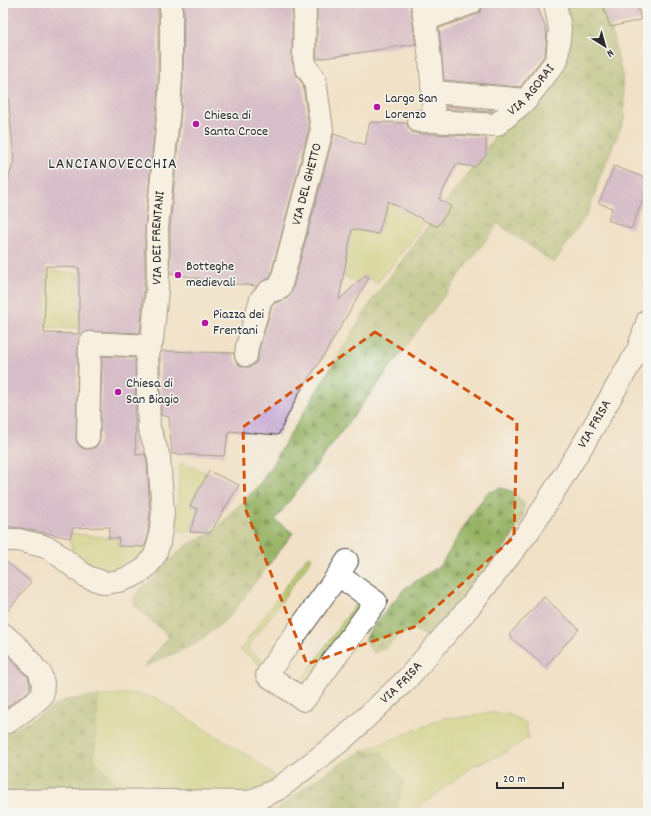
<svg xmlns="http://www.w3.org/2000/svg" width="651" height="816" font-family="Dekko,sans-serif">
<defs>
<pattern id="forest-firs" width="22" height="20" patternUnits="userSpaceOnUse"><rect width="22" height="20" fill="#96b264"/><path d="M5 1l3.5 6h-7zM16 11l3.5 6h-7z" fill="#7b9153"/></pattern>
<pattern id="building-back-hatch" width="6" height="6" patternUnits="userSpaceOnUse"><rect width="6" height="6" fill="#bd97d1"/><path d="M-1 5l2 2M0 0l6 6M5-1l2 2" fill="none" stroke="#9a7baa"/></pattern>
</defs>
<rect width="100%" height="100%" fill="#f6f6f2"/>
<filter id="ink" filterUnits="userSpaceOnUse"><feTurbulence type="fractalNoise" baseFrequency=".025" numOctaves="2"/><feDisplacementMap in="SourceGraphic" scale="8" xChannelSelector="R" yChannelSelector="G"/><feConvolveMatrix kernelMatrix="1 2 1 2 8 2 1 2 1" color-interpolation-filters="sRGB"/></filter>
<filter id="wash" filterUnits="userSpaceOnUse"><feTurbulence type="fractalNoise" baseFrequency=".012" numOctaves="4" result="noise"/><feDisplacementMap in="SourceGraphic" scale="16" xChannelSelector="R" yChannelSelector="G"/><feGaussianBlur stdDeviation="0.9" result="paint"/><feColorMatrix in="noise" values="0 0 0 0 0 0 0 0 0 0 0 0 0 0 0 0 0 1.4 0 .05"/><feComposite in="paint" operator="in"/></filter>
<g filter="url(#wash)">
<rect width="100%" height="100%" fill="#f1e1c6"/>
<path fill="#becf72" stroke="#747d4e" d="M388 202 424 224 377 284 366 275 357 283 342 275 352 229 378 234Z
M46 270 77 273V310L89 311 91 329 45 327Z
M180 463 208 473 190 505 198 509 190 532 176 530Z
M71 533 108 538H119L118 546 150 547C148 550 146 555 143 557 141 560 126 569 122 570 105 576 73 562 70 542 70 539 71 536 71 533Z
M308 556 312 558 247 649 298 685 363 594 372 600 304 696 240 650Z
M134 693 158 699 190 720 250 757 280 780 260 788 237 794H125L94 759 98 696Z
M492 712 511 715 526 723 528 738 503 754 473 766 412 813H395L403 781 382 753 361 752 444 718 465 717Z"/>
<path fill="url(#forest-firs)" stroke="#606e48" d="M566 3H602L611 30 622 74 625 118 601 174 588 213 554 263 497 223 493 231 275 520 293 533 228 618 197 643 144 667 169 637 135 606 133 599 140 589 152 580 173 557 185 546 210 534 260 484 373 299 567 41Z
M502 488 514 492 524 504 523 518 510 540 430 640 421 633 412 629 398 637 385 648 374 653 365 642 370 630 404 589 441 565 470 517 487 493Z
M98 696 94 759 125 794H3V736L66 700Z
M361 752 382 753 403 781 395 813H186L275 811 301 790 336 766Z"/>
<g id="blocks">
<path fill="url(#building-back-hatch)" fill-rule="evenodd" d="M3 3H158V77L157 107 145 226V274L140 333 90 331 85 332 80 336 78 343 76 437 77 443 82 448 87 449 94 448 99 443 100 438 102 356 135 358 136 410H135L136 455 145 454 147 460 150 513 147 540 144 547 118 546 119 538H108L110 527 73 528 70 538 21 528 3 526V196L14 161 5 60H3ZM46 266 79 268V334L44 333Z
M184 3H292V61L296 74 303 85 309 129 270 278 264 280 257 286 215 282 170 273V228L181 109 183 78Z
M317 3H410L416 44 317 59Z
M483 3H536L547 32 545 55 520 87 444 80 439 28 476 15 481 11 483 5Z
M602 3H637L641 20 610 27Z
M446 106 493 110 492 112 446 109Z
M370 122 407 123 408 128 412 132 419 134H434L486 137V155L475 167 456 164 439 199 451 207 437 227 388 201 378 234 352 229 339 300 365 275 369 278 324 355 299 393 278 435 229 431 224 456 172 454 169 417 161 415 160 355 161 351 234 353 235 360 239 365 245 367H250L256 363 258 357 259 350 272 306 275 303 284 300 289 297 292 291 334 134 365 145Z
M614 166 648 179V188L631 229 608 220 612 208 599 203Z
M209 471 239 485 210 533 190 532 198 509 190 506Z
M3 559 31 582 3 617Z
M544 597 579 629 545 667 509 635Z
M3 651 12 659 23 673 28 676 30 684V690L3 710Z"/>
</g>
</g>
<g filter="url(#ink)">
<use href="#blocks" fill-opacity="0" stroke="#494642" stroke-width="1"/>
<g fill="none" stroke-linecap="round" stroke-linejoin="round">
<g stroke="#494642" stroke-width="24">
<g id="minor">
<path d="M422 3C429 42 433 81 434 121"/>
<path d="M425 20 471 3"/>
<path d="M434 92 526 100"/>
<path id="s1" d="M419 121H434L496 125 526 100 557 60 560 29 555 3"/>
<path id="s2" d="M246 355 247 347 261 299 268 292 280 288 311 170 322 130 315 80 306 67 304 58 305 3"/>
<path d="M88 437 90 343 150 346"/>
<path id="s3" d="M3 540H18L43 546 51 549 87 577 106 583 119 581 133 576 143 570 149 564 155 555 159 543 163 513 159 457 149 428 147 353 152 341 157 290 158 274 157 227 169 108 171 77V3"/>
<path d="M338 575 376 602 304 700 267 675 272 667 338 575 347 561"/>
<path d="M3 634 21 650 33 665"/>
<path d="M8 722 34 703 42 696 43 683 40 673"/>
<path id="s4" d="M3 801 89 800 250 802 278 789 342 740 406 680 471 605 531 528 584 443 638 350 648 320"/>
</g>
</g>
<use href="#minor" stroke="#fff" stroke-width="22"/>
</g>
</g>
<path d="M0 0H651V816H0ZM375 332 517 422 514 537 414 627 307 664 245 508 243 427Z" fill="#f1e1c6" fill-opacity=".55" fill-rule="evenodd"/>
<path fill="none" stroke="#d5540f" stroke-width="3" stroke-dasharray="8 5" stroke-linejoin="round" d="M375 332 517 422 514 537 414 627 307 664 245 508 243 427Z"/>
<g fill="#b5179e" stroke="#f6f6f2" stroke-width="1.5">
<circle cx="377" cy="107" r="4"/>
<circle cx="196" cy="124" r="4"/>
<circle cx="178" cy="275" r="4"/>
<circle cx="205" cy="323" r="4"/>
<circle cx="118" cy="392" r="4"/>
</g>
<g text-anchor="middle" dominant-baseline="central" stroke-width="3" stroke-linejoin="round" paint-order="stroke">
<g font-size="14" fill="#2b2b2b" stroke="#f6f6f2">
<text stroke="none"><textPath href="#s1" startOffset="127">VIA AGORAI</textPath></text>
<text stroke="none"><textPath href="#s2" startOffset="188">VIA DEL GHETTO</textPath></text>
<text stroke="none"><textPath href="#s3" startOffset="495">VIA DEI FRENTANI</textPath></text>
<text stroke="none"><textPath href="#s4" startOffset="765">VIA FRISA</textPath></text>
<text stroke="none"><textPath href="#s4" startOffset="441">VIA FRISA</textPath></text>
</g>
<g font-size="14" fill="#2b2b2b" stroke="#f6f6f2" text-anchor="start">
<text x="385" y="99">Largo San<tspan x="385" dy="16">Lorenzo</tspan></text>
<text x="204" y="116">Chiesa di<tspan x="204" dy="16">Santa Croce</tspan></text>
<text x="186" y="267">Botteghe<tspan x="186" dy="16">medievali</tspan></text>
<text x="213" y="315">Piazza dei<tspan x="213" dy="16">Frentani</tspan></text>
<text x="126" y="384">Chiesa di<tspan x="126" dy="16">San Biagio</tspan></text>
</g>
<g font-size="16" letter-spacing="1" fill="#2b2b2b" stroke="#f6f6f2">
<text x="113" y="164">LANCIANOVECCHIA</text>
</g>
</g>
<rect width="651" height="816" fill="none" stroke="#f6f6f2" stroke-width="16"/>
<g transform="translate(605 46) rotate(143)" stroke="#f6f6f2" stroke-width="3" paint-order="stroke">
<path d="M0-3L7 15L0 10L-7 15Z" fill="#2b2b2b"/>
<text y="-6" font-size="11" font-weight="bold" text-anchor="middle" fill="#2b2b2b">N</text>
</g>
<path d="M497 782v6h66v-6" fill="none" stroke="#2b2b2b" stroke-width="2"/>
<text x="503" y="782" font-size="12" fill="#2b2b2b" stroke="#f6f6f2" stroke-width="3" paint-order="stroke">20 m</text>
</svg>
